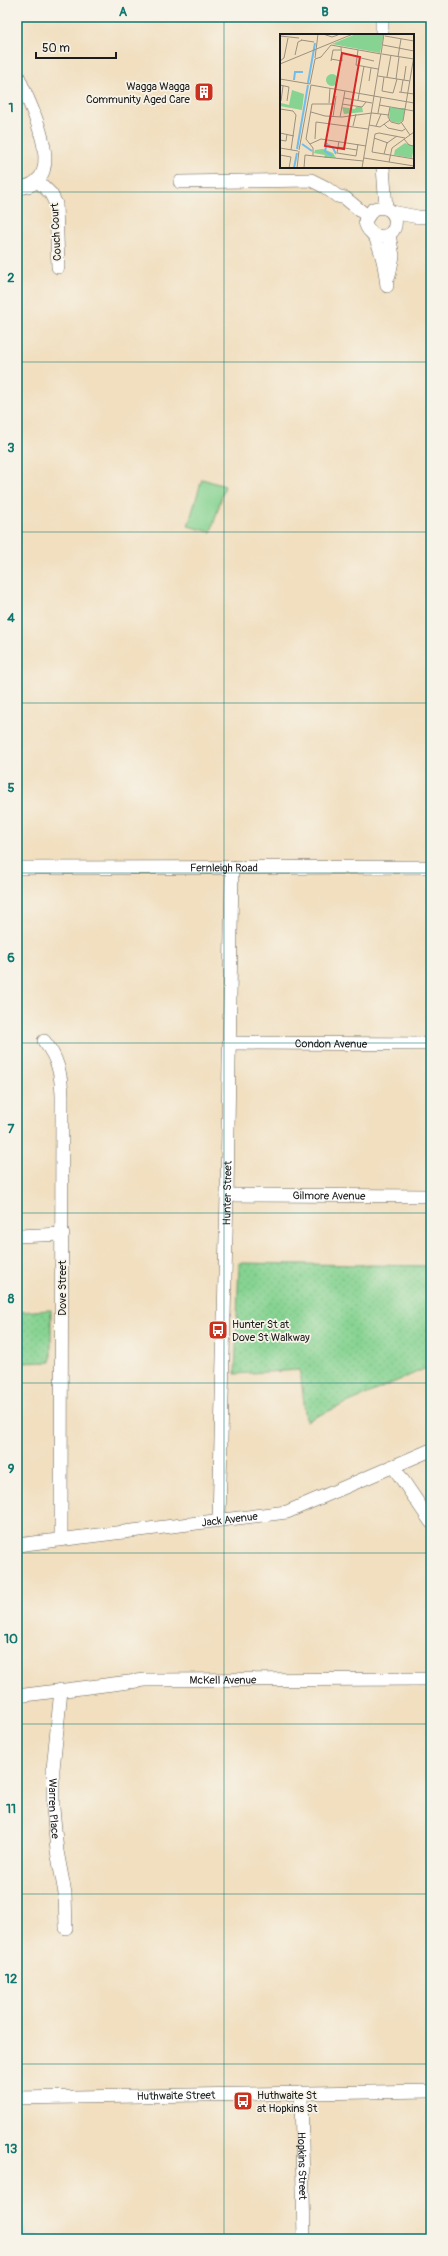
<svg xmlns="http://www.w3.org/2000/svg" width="448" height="2256" font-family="Pangolin,sans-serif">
<defs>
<pattern id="park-dots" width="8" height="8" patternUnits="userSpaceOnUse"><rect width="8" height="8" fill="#86d392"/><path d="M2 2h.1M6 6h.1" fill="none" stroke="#73b57d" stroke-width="1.8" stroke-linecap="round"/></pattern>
</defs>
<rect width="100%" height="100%" fill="#f7f3e8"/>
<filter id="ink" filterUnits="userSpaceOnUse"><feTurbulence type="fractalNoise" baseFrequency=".025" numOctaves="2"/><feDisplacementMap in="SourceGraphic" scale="8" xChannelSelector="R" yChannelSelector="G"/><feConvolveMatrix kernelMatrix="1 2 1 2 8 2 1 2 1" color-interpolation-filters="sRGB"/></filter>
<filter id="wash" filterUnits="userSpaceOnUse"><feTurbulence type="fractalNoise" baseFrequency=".012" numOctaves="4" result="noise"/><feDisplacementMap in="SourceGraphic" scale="16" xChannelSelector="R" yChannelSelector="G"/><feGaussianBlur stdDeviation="0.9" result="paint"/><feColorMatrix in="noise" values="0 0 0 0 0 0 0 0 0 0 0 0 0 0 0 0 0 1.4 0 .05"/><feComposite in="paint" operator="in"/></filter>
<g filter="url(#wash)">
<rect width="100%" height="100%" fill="#f1dfc0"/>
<path fill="url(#park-dots)" stroke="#517857" d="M239 1263 431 1266V1366L306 1421 300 1370 235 1374Z
M51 1310V1362L17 1363V1312Z"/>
<path fill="#86d392" stroke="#517857" d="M202 479 225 486 211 532 188 526Z"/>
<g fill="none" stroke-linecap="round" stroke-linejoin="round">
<path stroke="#71bcea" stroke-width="3" d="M17 2187 25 2239
M25 2237 76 2239"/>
</g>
</g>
<g filter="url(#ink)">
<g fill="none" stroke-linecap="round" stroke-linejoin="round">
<g stroke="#676055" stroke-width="14">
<g id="minor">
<path d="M382 17V35"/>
<path d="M17 74C28 101 74 185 17 188"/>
<path d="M383 167 386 208"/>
<path d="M37 180 51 194 56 204 58 267"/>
<path d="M180 182 311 180 325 187 337 196 345 198 367 216"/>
<path d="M392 212 418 217H431"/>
<path d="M375 236C404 242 401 199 373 209L365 221C366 231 373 232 376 239 383 255 385 269 387 286"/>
<path d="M389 276 393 256 389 235"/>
<path id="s1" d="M17 868 431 867"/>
<path d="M44 1041C58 1058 61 1074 62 1095L61 1539"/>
<path id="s2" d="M230 1043 431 1044"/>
<path id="s3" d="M227 1195 431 1196"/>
<path d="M17 1236 63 1234"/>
<path d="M393 1466 431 1522"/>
<path id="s4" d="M219 1520 227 1195 232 867"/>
<path id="s5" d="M17 1545 287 1512 431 1450"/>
<path id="s6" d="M61 1690 53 1769V1808L57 1851 65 1893 66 1928"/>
<path id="s7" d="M17 1696 145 1680 431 1679"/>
<path id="s8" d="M301 2093 304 2239"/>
<path id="s9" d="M17 2098 431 2091"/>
</g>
</g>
<use href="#minor" stroke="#fff" stroke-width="13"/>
</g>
</g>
<path fill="none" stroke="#0f766e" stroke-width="1" stroke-opacity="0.55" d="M224 17V2239M17 192H431M17 362H431M17 532H431M17 703H431M17 873H431M17 1043H431M17 1213H431M17 1383H431M17 1553H431M17 1724H431M17 1894H431M17 2064H431"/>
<defs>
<g id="building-square" transform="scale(1)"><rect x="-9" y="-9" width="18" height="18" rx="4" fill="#c8321e" stroke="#f7f3e8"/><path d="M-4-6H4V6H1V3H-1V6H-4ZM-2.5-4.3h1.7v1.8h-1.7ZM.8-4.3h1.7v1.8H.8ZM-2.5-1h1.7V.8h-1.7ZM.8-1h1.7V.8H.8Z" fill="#fff"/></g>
<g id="bus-square" transform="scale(1)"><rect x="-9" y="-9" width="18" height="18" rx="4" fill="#c8321e" stroke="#f7f3e8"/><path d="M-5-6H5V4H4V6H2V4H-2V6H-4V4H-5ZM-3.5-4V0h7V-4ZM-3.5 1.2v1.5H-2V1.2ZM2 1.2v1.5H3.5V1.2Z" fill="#fff"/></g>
</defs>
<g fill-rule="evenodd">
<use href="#building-square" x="204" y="92"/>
<use href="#bus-square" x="218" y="1330"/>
<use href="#bus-square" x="243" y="2101"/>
</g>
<g text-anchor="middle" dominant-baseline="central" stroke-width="3.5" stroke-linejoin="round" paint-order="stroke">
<g font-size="11" fill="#1c1c1c" stroke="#f7f3e8" text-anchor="start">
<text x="190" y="86" text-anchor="end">Wagga Wagga<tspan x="190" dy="13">Community Aged Care</tspan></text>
<text x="232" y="1324">Hunter St at<tspan x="232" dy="13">Dove St Walkway</tspan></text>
<text x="257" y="2095">Huthwaite St<tspan x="257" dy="13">at Hopkins St</tspan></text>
</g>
<g font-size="11" fill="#1c1c1c" stroke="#f7f3e8">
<text transform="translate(56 232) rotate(-93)">Couch Court</text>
<text stroke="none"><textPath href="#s1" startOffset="207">Fernleigh Road</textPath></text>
<text stroke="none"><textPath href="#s2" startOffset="101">Condon Avenue</textPath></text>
<text stroke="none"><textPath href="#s4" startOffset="327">Hunter Street</textPath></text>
<text stroke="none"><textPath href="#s3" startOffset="102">Gilmore Avenue</textPath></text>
<text transform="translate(62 1288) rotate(-90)">Dove Street</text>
<text stroke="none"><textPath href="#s5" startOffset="214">Jack Avenue</textPath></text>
<text stroke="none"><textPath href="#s7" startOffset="207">McKell Avenue</textPath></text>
<text stroke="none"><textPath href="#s6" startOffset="119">Warren Place</textPath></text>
<text stroke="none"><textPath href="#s9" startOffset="159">Huthwaite Street</textPath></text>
<text stroke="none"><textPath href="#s8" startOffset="73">Hopkins Street</textPath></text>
</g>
</g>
<g transform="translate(280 34)">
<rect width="134" height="134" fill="#f1dfc0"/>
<path d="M76 0H104L100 19 52 10ZM12 56 24 60 22 76 0 72V63L1 69 9 71ZM62 73 75 75 76 73H82L83 78 64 80ZM110 74H125L123 86 119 89 112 88 109 84ZM125 109 134 112 132 124 114 121 115 116ZM43 115 53 119 56 124H44L45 121 34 119 35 116Z" fill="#86d392"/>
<path d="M46 46a6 6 0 1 1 12 0a6 6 0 1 1-12 0ZM11.5 67a5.5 5.5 0 1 1 11 0a5.5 5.5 0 1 1-11 0Z" fill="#86d392"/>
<path fill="none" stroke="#71bcea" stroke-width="2" d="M14 46 15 38H23M28 49 35 9M47 109 45 117 52 122M22 110 32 117M48 111 53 114 56 120M17 115 28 51M14 134 17 119"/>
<path fill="none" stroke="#9c917e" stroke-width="1" d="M43 0 52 3 58 1M0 2 19 4M105 2 134 7M21 6 34 8M103 11 134 17M101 20 104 0M102 20 134 25M15 21 18 8 22 6M118 23 121 5M35 24 38 0M81 24 94 27M35 25 41 23 51 11 101 20M51 25 62 27 61 13M0 27 4 24 8 4M51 27 53 16H61M0 30 73 0M76 31 98 35M76 31 78 16M98 42 130 47M104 43 102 57 113 59 117 45M107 43 111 21M0 45 30 50M116 45 119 23M124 46 126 32M89 47 91 34M30 50 35 25M0 51 9 53 7 67M31 51 134 69M119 58 134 60M121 58 123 46M64 64 92 69M78 66 84 32M1 67 3 52M49 69 50 54M62 70 82 73 86 68M99 71 134 77M110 73 108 83 111 88 119 90 123 87 134 22M0 75 13 77 16 81 11 116M31 78 45 82 62 83 92 79M92 79 109 81M98 79 101 63M53 83 56 62M60 83 65 57M121 88 130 101M104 90 108 94 122 97 125 95M89 91 100 93 110 86M73 92 76 80M96 92 101 80M0 99 14 102M99 99 95 100 92 118 134 125M99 99 125 104M94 104 108 109M35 105 36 88 88 95M124 105 129 111 134 112M0 106 6 107 7 100M59 107 57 119 76 122 78 110M30 110 41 105 86 112M58 113 77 116M0 114 18 117M19 116 31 51M104 120 107 109 117 102M0 121 11 123 9 134M33 122V114L26 105 32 70H55M84 124 134 132M109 128 112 114 134 98M17 134 19 117M24 134 25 121 83 127M82 134 101 20"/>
<path fill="#d62828" fill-opacity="0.15" stroke="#d62828" stroke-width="2" d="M62 19 80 23 64 115 45 112Z"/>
<rect width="134" height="134" fill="none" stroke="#1c1c1c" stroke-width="2"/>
</g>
<rect width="448" height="2256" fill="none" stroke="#f7f3e8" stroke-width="44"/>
<path d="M36 52v6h80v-6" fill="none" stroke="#1c1c1c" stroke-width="2"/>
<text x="42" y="52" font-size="12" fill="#1c1c1c" stroke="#f7f3e8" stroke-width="3" paint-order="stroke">50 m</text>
<rect x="22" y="22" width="404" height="2212" fill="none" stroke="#0f766e" stroke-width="1.5"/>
<g font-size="13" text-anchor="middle" font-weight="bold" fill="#0f766e">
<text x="123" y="16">A</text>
<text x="325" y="16">B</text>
<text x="11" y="112">1</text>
<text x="11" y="282">2</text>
<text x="11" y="452">3</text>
<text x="11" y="622">4</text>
<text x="11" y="792">5</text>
<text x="11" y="962">6</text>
<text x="11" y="1133">7</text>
<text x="11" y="1303">8</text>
<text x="11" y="1473">9</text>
<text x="11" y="1643">10</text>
<text x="11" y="1813">11</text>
<text x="11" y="1983">12</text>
<text x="11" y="2153">13</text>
</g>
</svg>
